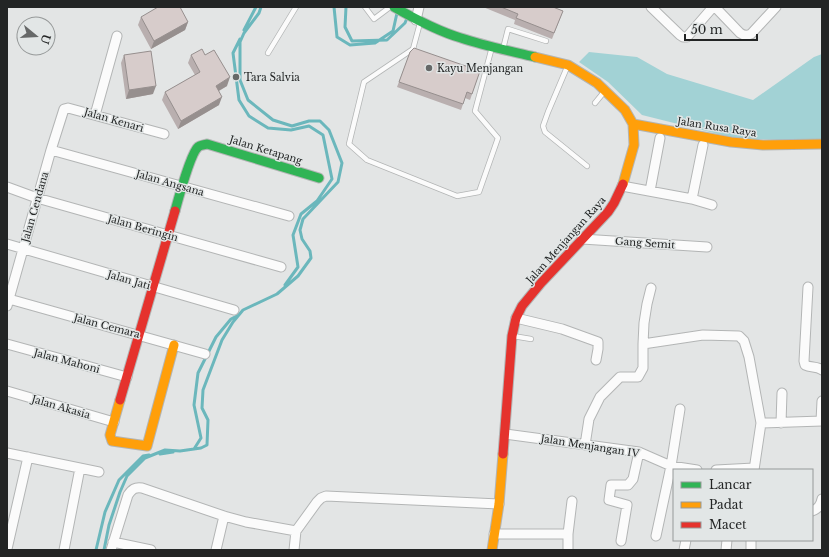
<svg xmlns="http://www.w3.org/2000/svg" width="829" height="557" font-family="'Libre Baskerville',serif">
<rect width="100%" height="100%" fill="#e3e5e5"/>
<path fill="#a2d2d5" d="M589 52 637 57 667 74 753 100 814 57 822 54V142L734 138 642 115 608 82 579 62Z"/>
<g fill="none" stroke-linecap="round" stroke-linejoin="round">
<path stroke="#6bb7bc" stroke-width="3" d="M334 7 337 37 350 45 375 43 393 31 397 13
M346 7 345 27 352 41 387 40 405 23 407 18
M244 30 256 7
M240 39 233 53 239 100 249 116 268 128 291 130 309 126 323 135 332 179 317 201 301 214 293 235 298 267 285 285
M194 449 201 438 194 405 198 373 216 337 231 319 237 316
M160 454 173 452
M96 550 105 512 119 480 143 456 149 455
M104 550 109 525 120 492 127 476 145 458 165 450 180 451 201 448 207 445 208 420 202 408 203 390 222 340 233 322 243 310 277 294 298 276 311 258 310 251 302 239 300 230 303 219 338 182 342 163 329 130 320 121H309L292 126 273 120 248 100 240 80V42L244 33 259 13 261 7"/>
<g stroke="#b3b5b5" stroke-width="6">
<path id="lane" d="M365 7 374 19 390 7
M420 23 413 49 364 82 349 144 367 160 457 196 479 192 498 138 475 111 492 47
M503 49 508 29 546 41
M268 53 296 7
M568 65 548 112 543 126 545 132 587 166
M595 103 604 92
M513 336 531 339"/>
</g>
<g stroke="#b3b5b5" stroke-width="11">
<path id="street" d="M651 7 680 35 683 37H687L713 7
M715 7 740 33C744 36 747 36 751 34L776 7
M416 20 419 7
M95 115 117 36
M51 150 289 216
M622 186 692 199 712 205
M7 187 37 198 281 267
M650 191 660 138
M692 199 703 145
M582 239 707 247
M7 244 234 310
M808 287 804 361 805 365C811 368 817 366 822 370
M9 299 205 354
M7 306 51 150 64 109 68 108 164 134
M516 318 562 329 598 342V349L596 360
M7 344 127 377
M643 344 644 323 647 304 651 288
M7 391 114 422
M821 421 822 401
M761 423 822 421
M781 423 782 393
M505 434 639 452 671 466 697 470
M585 445 589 419 600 397 620 377H638L643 368V344L703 335 739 336 744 341 749 357 761 423 754 470
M7 453 99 472
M716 470 754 468
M812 511C818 509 821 505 822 499
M494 534H568L572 501
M656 536 671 466 680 409
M621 541 627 505 609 500 611 485H628L633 479 639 452
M113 542 151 550
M7 549 28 457
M64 550 80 468
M111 550 128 495C132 489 135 487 142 488L224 516 246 522 296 531
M216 550 224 516
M294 550 296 531 317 502 321 498 326 496 499 504
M568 550V534
M684 550 686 540
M726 550 727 540
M751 550V540"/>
</g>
<g stroke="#b3b5b5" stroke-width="11">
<path id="fast" d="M394 7C415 19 437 31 461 38 485 46 510 51 535 57
M175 211C178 200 191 153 198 147 200 145 204 145 207 144L319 178"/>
</g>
<g stroke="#b3b5b5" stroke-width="11">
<path id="slow" d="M535 57 568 65 597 83 625 110 633 124 634 145 623 184
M633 124 731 142 763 145 822 144
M120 400 110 435 112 441 147 446 174 345
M492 550 499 504 503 454"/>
</g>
<g stroke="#b3b5b5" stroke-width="11">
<path id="jam" d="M120 400 175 211
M503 454 512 336 516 318 522 306 541 283 608 212 614 203 623 184"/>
</g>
<use href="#lane" stroke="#fbfbfb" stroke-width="4.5"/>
<use href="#street" stroke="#fbfbfb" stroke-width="9"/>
<use href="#fast" stroke="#30b455" stroke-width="9"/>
<use href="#slow" stroke="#ff9f0a" stroke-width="9"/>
<use href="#jam" stroke="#e5322d" stroke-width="9"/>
</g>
<path fill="#b9afaf" d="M483 7H553L563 11 552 39 514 24 515 20Z
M141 17 188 22 185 30 151 49 138 25Z
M410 52 480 71 470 100 465 98 461 110 397 87Z
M124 55 153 94 126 99 121 63Z
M191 55H205L227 86 219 91V105L178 129 162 100 165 92 195 75 188 63Z"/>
<path fill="#968f8e" d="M188 22 185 30 151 49 154 41Z
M230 77 227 86 213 94 216 86Z
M156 86 153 94 126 99 129 90Z
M222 97 219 105 178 129 181 121Z"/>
<path fill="#d7cccb" stroke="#968f8e" d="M158 7H180L188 22 154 41 141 17Z
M501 7H553L563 11 554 33 516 18 518 14Z
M414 48 480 71 472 94 467 92 463 104 399 82 410 52Z
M202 49 205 55 214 50 230 77 216 86 222 97 181 121 165 92 200 72 191 55Z
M151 51 156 86 129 90 124 55Z"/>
<g fill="#666868" stroke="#e2e6e6" stroke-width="1.5">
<circle cx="429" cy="68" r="4"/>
<circle cx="236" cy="77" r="4"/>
</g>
<g text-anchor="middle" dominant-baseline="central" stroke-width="3" stroke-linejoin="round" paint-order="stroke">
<g font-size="10" fill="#232525" stroke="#e2e6e6" text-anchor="start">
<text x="437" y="68">Kayu Menjangan</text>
<text x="244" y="77">Tara Salvia</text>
</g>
<g font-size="10" fill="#232525" stroke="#e2e6e6">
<text transform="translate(114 120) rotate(16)">Jalan Kenari</text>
<text transform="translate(717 127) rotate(9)">Jalan Rusa Raya</text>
<text transform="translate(266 150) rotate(17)">Jalan Ketapang</text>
<text transform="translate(170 183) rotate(16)">Jalan Angsana</text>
<text transform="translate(35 207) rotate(-74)">Jalan Cendana</text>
<text transform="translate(143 228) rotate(16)">Jalan Beringin</text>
<text transform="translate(566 240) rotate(-48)">Jalan Menjangan Raya</text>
<text transform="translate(645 243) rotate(4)">Gang Semit</text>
<text transform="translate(129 280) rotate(16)">Jalan Jati</text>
<text transform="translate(107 326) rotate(15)">Jalan Cemara</text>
<text transform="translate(67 361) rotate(15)">Jalan Mahoni</text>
<text transform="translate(61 407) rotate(16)">Jalan Akasia</text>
<text transform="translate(590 446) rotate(9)">Jalan Menjangan IV</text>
</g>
</g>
<rect width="829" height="557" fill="none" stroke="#232525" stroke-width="16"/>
<rect x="673" y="469" width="140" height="72" fill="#e2e6e6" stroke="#969999"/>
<rect x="681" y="482" width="20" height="6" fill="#30b455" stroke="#969999"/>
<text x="709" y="489" font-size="12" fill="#232525">Lancar</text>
<rect x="681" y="502" width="20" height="6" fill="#ff9f0a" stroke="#969999"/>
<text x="709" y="509" font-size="12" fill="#232525">Padat</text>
<rect x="681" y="522" width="20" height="6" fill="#e5322d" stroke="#969999"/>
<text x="709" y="529" font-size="12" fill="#232525">Macet</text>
<g transform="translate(36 36) rotate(108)"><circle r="19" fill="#e2e6e6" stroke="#969999"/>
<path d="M0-3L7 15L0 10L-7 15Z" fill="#666868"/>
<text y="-6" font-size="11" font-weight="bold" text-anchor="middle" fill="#232525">U</text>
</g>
<path d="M685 34v6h72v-6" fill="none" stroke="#232525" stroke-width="2"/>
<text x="691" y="34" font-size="12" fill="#232525" stroke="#e2e6e6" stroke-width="3" paint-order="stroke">50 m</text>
</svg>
